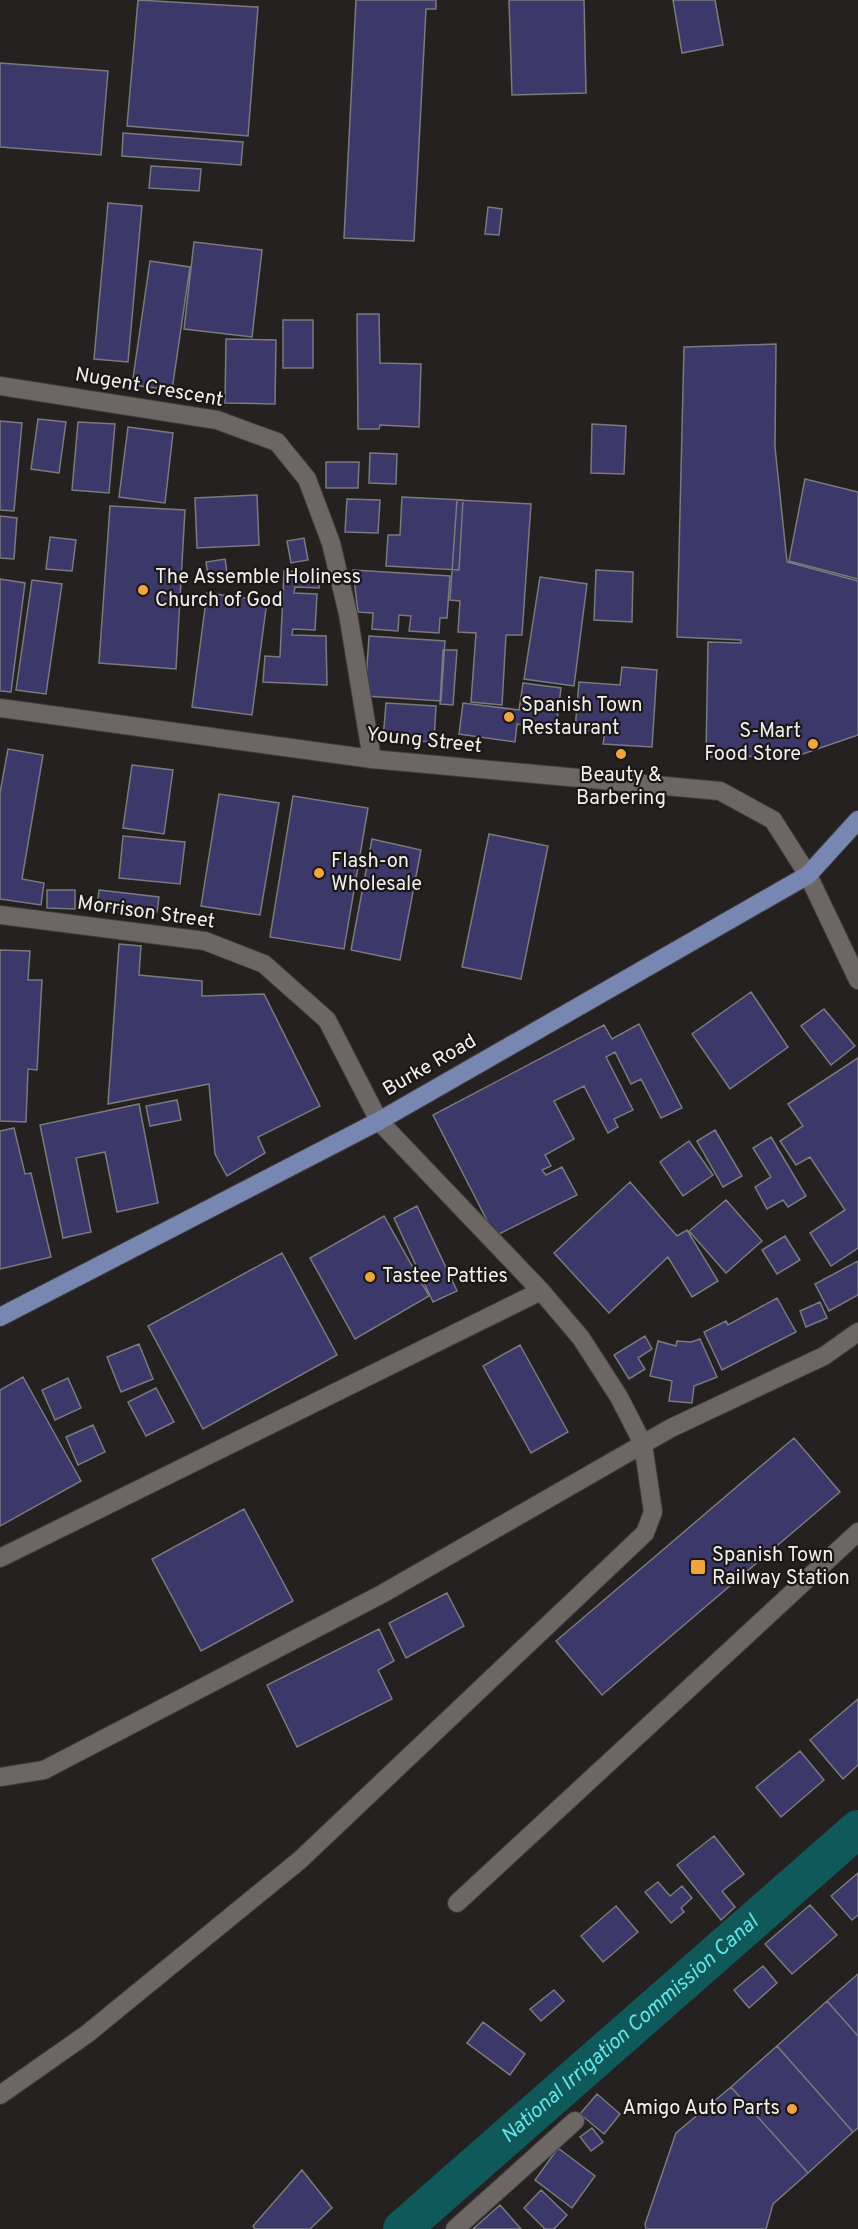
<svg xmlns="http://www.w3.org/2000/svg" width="858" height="2229" font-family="Overpass,sans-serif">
<rect width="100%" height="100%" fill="#252120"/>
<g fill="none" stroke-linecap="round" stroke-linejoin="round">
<path stroke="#10595b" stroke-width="38" id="s1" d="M402 2229 858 1829"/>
</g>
<path fill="#3d386a" stroke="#797a7d" stroke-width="1.5" d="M138 0 258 7 248 136 127 126Z
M356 0H436V9H426L414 241 344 238Z
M509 0H584L586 93 512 95Z
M673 0H715L723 45 682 53Z
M0 63 108 71 101 155 0 147Z
M123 133 243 142 241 165 122 156Z
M151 166 201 169 199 191 149 188Z
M108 203 142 206 128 362 94 359Z
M488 207 502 209 499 235 485 234Z
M194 242 262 250 252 337 184 329Z
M150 261 190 267 172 390 132 385Z
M357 314H379L380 363 421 364 419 427 380 425 379 429H358Z
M283 320H313V368H283Z
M226 339 276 340 275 404 225 403Z
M776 344 775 447 787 562 858 581V735L797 756 706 757 708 642 741 643V640L677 637 684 347Z
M38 419 66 422 59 473 31 469Z
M0 421 22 423 14 511 0 510Z
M78 422 115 424 109 493 72 490Z
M592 424 626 426 624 474 591 473Z
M128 427 173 433 165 503 119 497Z
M370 453 397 454 396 484 369 483Z
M326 462H359L358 488H326Z
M805 479 858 492V579L789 561Z
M257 495 259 545 197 548 195 498Z
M402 497 463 500 459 570 386 566 388 535H400Z
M347 499 380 500 378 533 345 532Z
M457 500 531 504 522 635H506L502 705 471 702 476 633 458 632 460 601 450 600Z
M110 506 185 510 176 669 99 663Z
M0 516 17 518 14 559 0 558Z
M50 537 76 540 72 571 46 569Z
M304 538 308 560 291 563 287 541Z
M225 559 228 579 209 582 206 562Z
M353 570 450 576 447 618H440L439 633 409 631 411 616 399 615 398 631 372 629 373 613 358 612Z
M596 570 633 572 632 622 594 620Z
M284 571 320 573 319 588 295 587 294 593 317 594 315 630 293 629 292 635 326 636 327 685 263 682 265 656 280 657Z
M540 577 587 584 574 686 524 679Z
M0 579 25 583 11 692 0 691Z
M32 580 62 584 46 694 16 690Z
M207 593 267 601 252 715 192 707Z
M369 636 445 641 441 701 365 696Z
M443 650H457L453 705 440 704Z
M622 667 657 670 652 747 603 744 605 732 575 730 579 682 620 685Z
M523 683 561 688 556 730 517 724 515 742 459 734 463 703 519 710Z
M386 703 436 706 434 742 383 739Z
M8 749 43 755 22 879 44 883 41 905 0 899V793Z
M132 765 173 770 164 834 123 828Z
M219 794 279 803 260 915 201 906Z
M293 796 368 808 344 949 270 937Z
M489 834 548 846 521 979 462 967Z
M123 836 185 842 180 884 119 878Z
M372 839 421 850 400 960 351 950Z
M47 890H75V909L47 908Z
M99 890 159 897 157 912 97 906Z
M119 944 141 946 139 975 202 981V996L264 994 320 1106 258 1137 265 1153 227 1176 215 1154 209 1084 108 1104Z
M0 950 30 951 28 980H42L37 1070 28 1069 26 1122 0 1121Z
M751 992 788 1047 730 1089 692 1034Z
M824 1009 855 1046 831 1065 801 1026Z
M639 1024 682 1108 661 1118 641 1079 631 1084 615 1052 606 1057 633 1110 614 1119 618 1127 608 1133 584 1086 554 1101 574 1139 545 1155 551 1166 542 1170 546 1175 562 1167 577 1195 495 1236 433 1115 604 1025 612 1039Z
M858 1058V1248L831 1266 810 1233 845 1210 810 1157 796 1165 780 1141 803 1126 788 1104Z
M177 1100 181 1120 150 1126 146 1106Z
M139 1104 158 1203 117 1212 105 1152 76 1158 91 1232 63 1238 40 1125Z
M14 1128 25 1174 31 1173 51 1257 0 1269V1131Z
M715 1130 742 1176 723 1187 697 1141Z
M771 1137 806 1196 788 1207 783 1200 767 1209 755 1187 771 1177 753 1148Z
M689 1141 713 1175 683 1196 660 1162Z
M630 1182 677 1236 687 1230 718 1281 692 1297 668 1257 609 1313 554 1253Z
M726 1200 762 1241 726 1273 689 1231Z
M417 1206 457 1291 433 1302 394 1218Z
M384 1216 429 1296 355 1339 310 1258Z
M785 1236 800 1260 777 1274 762 1250Z
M282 1253 337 1355 203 1429 148 1326Z
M858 1261V1295L829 1311 815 1284Z
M777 1298 796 1332 722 1370 704 1332 726 1321 728 1325Z
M820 1302 827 1318 806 1327 800 1311Z
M645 1336 652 1349 638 1358 645 1369 629 1379 614 1355Z
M700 1339 717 1377 694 1386 692 1403 669 1401 672 1381 650 1376 658 1341 676 1346 677 1341 691 1342Z
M139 1344 153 1379 121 1392 107 1357Z
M520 1345 568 1432 531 1453 483 1366Z
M23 1377 81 1481 0 1526V1390Z
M68 1378 81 1408 55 1420 42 1390Z
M156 1388 174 1422 146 1436 128 1402Z
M93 1425 105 1452 78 1465 66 1437Z
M794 1438 840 1492 602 1695 556 1641Z
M244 1509 293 1601 201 1651 152 1559Z
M447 1593 464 1626 406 1658 389 1623Z
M379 1629 394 1661 378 1670 392 1699 297 1747 267 1685Z
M858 1699V1765L843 1779 810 1740Z
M800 1751 824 1780 781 1817 756 1787Z
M714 1836 744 1874 722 1891 735 1907 721 1920 677 1865Z
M858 1873V1915L852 1920 831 1896Z
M658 1882 670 1896 682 1886 692 1898 681 1908 684 1912 671 1923 645 1892Z
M810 1905 837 1935 792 1974 765 1944Z
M616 1906 638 1932 603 1962 581 1936Z
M763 1966 777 1983 749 2008 734 1990Z
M858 1974V2036L827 2001Z
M554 1990 564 2001 541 2021 530 2009Z
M827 2001 858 2036V2128L853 2132 777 2046Z
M483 2022 525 2054 510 2075 467 2043Z
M777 2046 853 2132 808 2173 731 2087Z
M731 2087 808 2173 773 2204 766 2229H646L645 2224 676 2133Z
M597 2094 620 2114 604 2134 580 2114Z
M592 2128 603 2142 591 2151 580 2137Z
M558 2148 595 2176 572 2208 535 2180Z
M302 2170 332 2208 310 2229H255L253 2226Z
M541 2190 567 2215 554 2229H545L524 2208Z
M500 2205 521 2229H473Z"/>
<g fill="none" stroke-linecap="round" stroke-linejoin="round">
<g stroke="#403d3c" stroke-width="20">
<path id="minor" d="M0 386 217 420 277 442 307 479 331 543 348 614 372 759
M0 708 372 759 720 791 773 820 808 875 858 980
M0 915 205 941 264 964 327 1020 379 1121 541 1291 581 1338 619 1397 643 1444 653 1512 645 1533 300 1860 87 2034 0 2095
M0 1558 541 1291
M0 1777 44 1770 382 1594 671 1428 824 1356 858 1332
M457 1903 858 1532
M455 2229 575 2121"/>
</g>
<g stroke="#403d3c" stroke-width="20">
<path id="major" d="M0 1317 379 1121 808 875 858 820"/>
</g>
<use href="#minor" stroke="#6c6765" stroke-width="18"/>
<use href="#major" stroke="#7787b2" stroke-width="18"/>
</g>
<g fill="#f0a63f" stroke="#1b1817" stroke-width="2">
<circle cx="143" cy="590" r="6"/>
<circle cx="509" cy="717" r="6"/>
<circle cx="813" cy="744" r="6"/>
<circle cx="621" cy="754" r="6"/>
<circle cx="319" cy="873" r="6"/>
<circle cx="370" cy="1277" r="6"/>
<rect x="690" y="1559" width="16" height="16" rx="3"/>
<circle cx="792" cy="2109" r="6"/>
</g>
<g text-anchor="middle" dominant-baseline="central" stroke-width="4.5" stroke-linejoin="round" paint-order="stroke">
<g font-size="20" fill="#f2f0ef" stroke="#1b1817">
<text transform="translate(149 388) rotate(10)">Nugent Crescent</text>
<text transform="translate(424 741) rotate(6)">Young Street</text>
<text transform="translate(146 913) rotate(8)">Morrison Street</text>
<text transform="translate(430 1066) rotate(-30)">Burke Road</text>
</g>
<g font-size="20" fill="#f2f0ef" stroke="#1b1817" text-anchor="start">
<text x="155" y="578">The Assemble Holiness<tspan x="155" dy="23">Church of God</tspan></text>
<text x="521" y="706">Spanish Town<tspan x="521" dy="23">Restaurant</tspan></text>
<text x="801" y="732" text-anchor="end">S-Mart<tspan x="801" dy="23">Food Store</tspan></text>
<text x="621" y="776" text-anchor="middle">Beauty &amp;<tspan x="621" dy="23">Barbering</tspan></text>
<text x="331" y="862">Flash-on<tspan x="331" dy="23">Wholesale</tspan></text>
<text x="382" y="1277">Tastee Patties</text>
<text x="712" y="1556">Spanish Town<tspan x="712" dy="23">Railway Station</tspan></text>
<text x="780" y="2109" text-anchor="end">Amigo Auto Parts</text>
</g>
<g font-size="21" font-style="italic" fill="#63e4e7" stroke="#1b1817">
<text stroke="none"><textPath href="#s1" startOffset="303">National Irrigation Commission Canal</textPath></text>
</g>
</g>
</svg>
